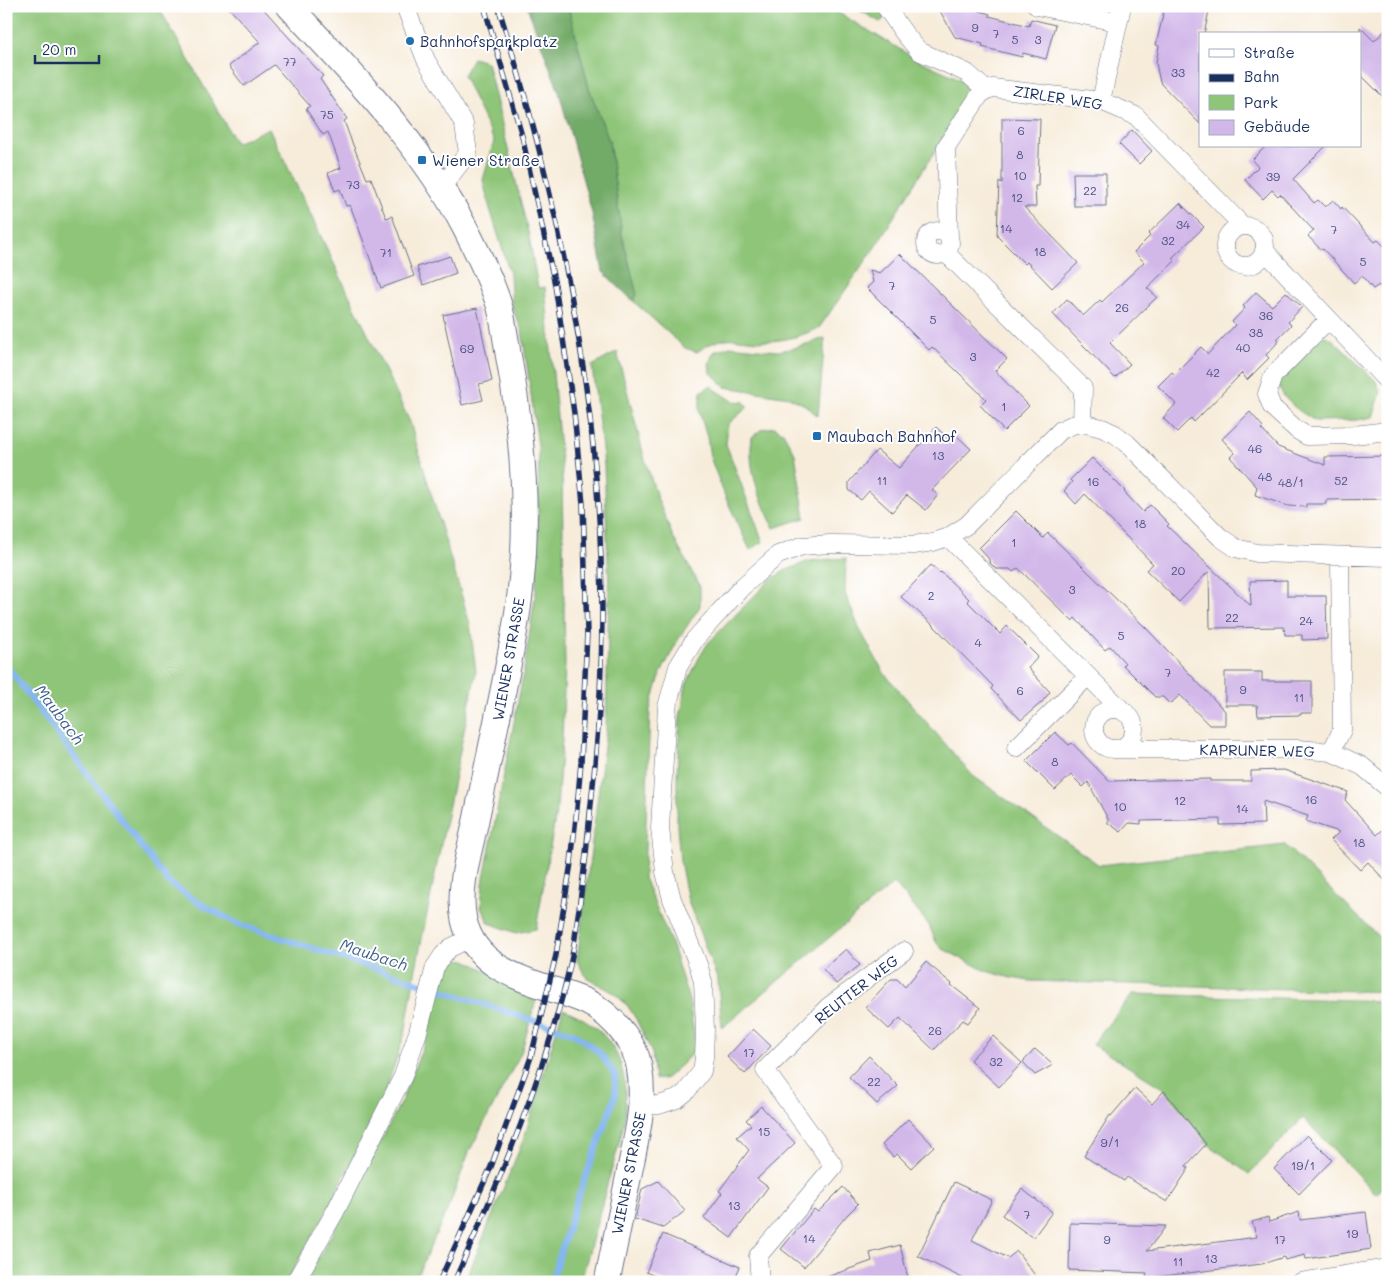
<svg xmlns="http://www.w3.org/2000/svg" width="1394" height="1288" font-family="Mali,sans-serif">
<rect width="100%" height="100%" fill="#fff"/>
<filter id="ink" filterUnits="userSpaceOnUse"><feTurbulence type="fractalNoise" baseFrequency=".02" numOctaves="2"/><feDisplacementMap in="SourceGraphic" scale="10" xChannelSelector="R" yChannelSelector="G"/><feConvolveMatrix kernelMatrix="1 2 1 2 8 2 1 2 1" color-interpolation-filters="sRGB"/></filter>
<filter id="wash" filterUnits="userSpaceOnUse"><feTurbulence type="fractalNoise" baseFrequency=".0096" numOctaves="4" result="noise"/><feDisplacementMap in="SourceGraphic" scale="20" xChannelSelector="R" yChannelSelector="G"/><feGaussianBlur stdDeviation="1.12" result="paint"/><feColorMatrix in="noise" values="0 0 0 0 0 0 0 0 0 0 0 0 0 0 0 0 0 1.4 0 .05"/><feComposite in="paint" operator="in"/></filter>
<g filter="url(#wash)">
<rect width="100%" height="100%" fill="#f7ecda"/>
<path fill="#8ec578" stroke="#547a6b" d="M6 6H158L236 143 269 128 410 422 470 624 476 672 416 968 405 1033 386 1090 330 1205 286 1282H6Z
M568 6H827L918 60 960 79 967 89 964 104 872 252 819 328C804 335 787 340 770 341 736 342 729 330 697 352L685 348 633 301 637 295 622 235 609 141 589 88Z
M852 6H878L885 18 880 22Z
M473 58 487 62 529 236 538 288 545 287 562 471 565 666 562 740 557 807 536 929 516 933 489 923 481 908 483 884 523 675 536 591 539 453 522 330 512 308 510 274 488 202 483 180 494 141 463 75Z
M1325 336 1332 339 1375 380 1381 392 1373 417 1357 420 1315 421C1298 410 1278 399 1278 377L1317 337Z
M825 338 818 416 805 405 789 397 725 387 710 372 709 362 714 352 730 346 777 351 791 349Z
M617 352 645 460 658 500 673 537 700 587V606L678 640 661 673 650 709 644 878 670 940 689 1000 696 1049 683 1063 665 1079H655L652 1053 636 1019 627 1005 614 993 586 977 577 961 606 731 609 584 604 465 592 366Z
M710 386 733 401 744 402 748 407 728 424 726 444 763 542 750 550 725 496 710 457 707 437 699 411 701 392Z
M774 427 783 432 795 454 805 518 774 528C760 498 747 470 752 437L762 429Z
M846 558 845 593 859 628 884 673 973 776 1099 865 1285 845 1388 946V992L1030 981 1011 978 986 971 941 948 936 942 929 925 894 883 722 1028 718 981 688 901 680 861 677 826V775L680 718 686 685 699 658 708 643 770 580 786 570 809 561Z
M458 959 466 960 502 979 538 993 521 1053 469 1152 450 1204 414 1282H305L342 1216 401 1102 425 1042 447 969Z
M1133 994 1388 1001V1183L1376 1194 1303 1118 1249 1174 1208 1144 1164 1089 1092 1044Z
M563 1009C604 1025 627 1054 625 1100 625 1107 626 1115 624 1123 620 1142 614 1162 608 1182 599 1215 590 1248 581 1282H465L524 1138Z"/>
<path fill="#72aa68" stroke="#466c63" d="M527 6H568L589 88 609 141 622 235 637 295 633 301 603 272 592 213 559 92Z"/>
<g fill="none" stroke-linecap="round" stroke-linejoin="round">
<path stroke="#84b6f1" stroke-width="6" d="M6 665 168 882 199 903 238 924 575 1034 600 1053 615 1075V1097L577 1200 551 1282"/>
</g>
<g id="blocks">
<path fill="#d2b7e9" d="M227 6H261L323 76 320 79 347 119 344 121 351 140 367 179 371 178 386 218 392 216 414 276 381 288 350 205 346 206 340 189 335 191 328 173 341 168 328 132 323 135 306 109 310 106 274 65 244 86 229 66 260 42Z
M937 6H964L990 14 989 16 1029 26 1031 19 1055 25 1046 59 1023 53 1022 57 982 47 983 44 955 37Z
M1165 6H1210L1204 34H1200V124L1161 84 1159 78 1156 63 1159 46 1156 45Z
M1360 27 1374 41 1388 28V102L1360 74Z
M1002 118 1040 119 1038 186H1035L1036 207H1024L1078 263 1052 288 1027 262 1025 264 997 236 999 181 1002 183Z
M1132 130 1152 151 1139 164 1119 144Z
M1266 146H1326L1293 179 1314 203 1318 200 1325 207 1333 200 1341 209 1342 207 1375 242 1378 240 1388 250V295L1379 285 1373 289 1362 276 1354 283 1323 249 1321 250 1308 236 1314 231 1280 194 1278 196 1272 190 1263 199 1245 180 1258 167 1252 160Z
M1073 173H1106V206H1074Z
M1180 203 1204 227 1172 258 1175 261 1147 288 1157 297 1110 343 1130 364 1115 378 1053 314 1067 299 1083 316 1100 300 1102 302 1144 262 1134 252 1150 236 1148 234Z
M900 254 1007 359 995 371 1029 406 1004 431 980 405 986 399 932 347 929 350 867 288 873 282 870 270 880 273Z
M450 256 456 273 423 285 417 267Z
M1256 292 1272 306 1286 292 1302 307 1288 322 1291 325 1277 339 1279 341 1266 355 1269 358 1247 380 1242 373 1194 422 1191 418 1177 432 1163 418 1176 404 1158 386 1172 372 1174 374 1201 347 1208 354 1235 325 1232 322 1245 308 1243 306Z
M477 308 492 381 479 384 483 400 462 405 443 315Z
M1250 412 1263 427 1261 429 1278 447 1325 465V457L1388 456V499L1326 500V504H1306V507L1288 506 1255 495 1257 487 1230 457 1235 453 1222 439Z
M936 427 951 441 956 435 971 449 932 490 938 495 926 510 907 495 892 512 869 491 861 500 849 490V482L877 450 899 468Z
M1092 458 1125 491 1124 492 1143 512 1150 505 1169 524 1167 526 1251 606 1250 581 1287 580V596H1326L1327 639 1302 640V635H1285L1284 627 1210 628 1209 571 1179 602 1146 570 1153 564 1085 494 1076 504 1064 491 1072 482 1070 480Z
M1016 511 1043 538 1048 533 1147 629 1225 711V725H1209L1180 695 1170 704 1163 697H1155L1123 665 1125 663 1110 646 1105 650 1075 618 1072 621 1018 568 1013 572 1010 569H996L989 562V559L979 548Z
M931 565 940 573 941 572 969 599 967 601 1000 634 1007 626 1038 657 1028 668 1050 692 1042 702 1021 720 991 689 993 686 932 624 901 597Z
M1225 672H1262V681H1312V713H1301V715L1258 716 1257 705H1225Z
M1055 732 1069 745 1072 743 1109 781 1210 779V781H1251V771L1284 770 1348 792 1345 800 1377 835 1388 825V884L1368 862 1360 870 1331 840 1339 832 1306 821 1308 816 1263 801 1264 824 1220 825V819L1141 821V824L1129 823 1121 832 1108 823V819L1088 782 1083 787 1071 775 1055 790 1026 761Z
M846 949 860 965 836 984 823 969Z
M926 962 952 984 951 985 980 1008 968 1023 963 1020 934 1050 900 1018 889 1029 865 1007 891 979H897L905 987Z
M753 1029 771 1046 745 1074 727 1057Z
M993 1036 1022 1063 999 1087 970 1060Z
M1035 1049 1053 1065 1035 1075 1023 1062Z
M869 1056 898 1086 877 1104 849 1077Z
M1135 1088 1152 1104 1164 1091 1206 1144 1186 1166 1189 1168 1167 1202 1127 1177 1124 1181 1084 1156 1110 1115 1111 1116Z
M761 1106 795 1143 757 1179 768 1187 731 1238 704 1218 722 1193 719 1191 749 1150 737 1137 751 1125 746 1120Z
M908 1119 934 1146 911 1168 897 1154 893 1157 882 1145Z
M1307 1135 1332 1160 1299 1194 1274 1169Z
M658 1181 685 1211 663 1228 635 1219 642 1189Z
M954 1182 992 1200 972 1240 1008 1258 1017 1251 1040 1282H970L918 1256Z
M843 1187 858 1204 847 1215 804 1267 781 1249 814 1209 818 1212Z
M1022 1189 1052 1212 1033 1238 1002 1215Z
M1299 1212 1300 1220 1366 1212 1371 1249 1306 1259 1305 1255 1285 1260 1284 1257 1262 1264 1146 1278 1147 1273 1069 1270 1070 1223 1166 1226 1147 1251 1257 1237 1252 1222 1268 1217 1269 1222Z
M663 1234 740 1267 733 1282H667L646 1272Z
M900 1245 909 1282H821V1279L872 1261 870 1253Z"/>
</g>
</g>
<g filter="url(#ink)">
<use href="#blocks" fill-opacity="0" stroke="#687189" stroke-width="1"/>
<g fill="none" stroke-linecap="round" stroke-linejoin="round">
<g stroke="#687189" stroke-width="19">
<path id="street" d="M405 6 426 60 464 124 468 153 441 188
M885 6 904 33 919 51 967 73 986 90
M1037 6 1117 22
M1101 101 1122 6
M1225 246a20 20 0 1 1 40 0a20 20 0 1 1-40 0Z
M926 243a12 12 0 1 1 24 0a12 12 0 1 1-24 0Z
M949 239 946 147 979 96 986 90 993 88 1101 101 1136 116 1243 226
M1264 250 1388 382
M946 253 1083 388 1082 423
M1328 320 1273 376 1267 394 1272 407 1297 430 1307 436 1354 435 1388 431
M948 537 1125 713
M1094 729a20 20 0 1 1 40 0a20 20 0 1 1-40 0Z
M1016 748 1087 677
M1115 749H1299L1331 752 1362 766 1388 788
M1331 752 1342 730 1340 557
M641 1106 659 1105 677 1099 686 1092 702 1071 704 1058 705 1029 703 982 699 967 672 899 665 872 660 828 667 707 678 667 695 639 713 619 742 587 778 555 802 546 830 544 914 545 933 542 948 537 967 525 1061 430 1072 425 1082 423 1102 428 1115 434 1127 443 1220 537 1236 548 1257 553 1388 557
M295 1282 335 1212 403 1076 418 1032 435 967 443 955 450 948 470 938
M760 1282 758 1256 834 1166 765 1070 828 1007 904 951
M1301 1282 1388 1268"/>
</g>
<g stroke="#687189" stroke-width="27">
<path id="secondary" d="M289 6C352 74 422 145 465 228 478 253 492 281 500 308 504 325 506 342 509 359 522 432 529 509 521 584 518 620 510 656 503 691 494 734 485 777 476 820 470 850 457 889 464 920 477 977 541 982 585 1001 600 1008 615 1021 624 1034 631 1043 637 1055 639 1066 646 1103 636 1139 629 1174 622 1210 614 1246 607 1282"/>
</g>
<use href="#street" stroke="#fff" stroke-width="18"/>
<use href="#secondary" stroke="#fff" stroke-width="25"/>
<g stroke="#1b2f5e" stroke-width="5.5">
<path id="rail" d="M439 1282 491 1167 531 1057 556 955 571 863 577 808 581 762 587 633 583 504 574 413 555 285 522 136 484 6
M454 1282C501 1178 546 1072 571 961 575 944 576 926 579 909 584 874 588 839 591 804 598 741 602 677 602 614 602 407 560 202 498 6"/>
</g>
<use href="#rail" stroke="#fff" stroke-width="4" stroke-dasharray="11" stroke-linecap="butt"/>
</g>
</g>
<g fill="#1f6fb2" stroke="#fff" stroke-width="2">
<circle cx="410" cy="41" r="5"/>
<rect x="417" y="155" width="10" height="10" rx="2.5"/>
<rect x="812" y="431" width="10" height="10" rx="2.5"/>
</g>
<g text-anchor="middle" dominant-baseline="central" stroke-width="4" stroke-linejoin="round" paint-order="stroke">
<g font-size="12" fill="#495181">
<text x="975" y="27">9</text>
<text x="996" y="33">7</text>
<text x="1015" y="39">5</text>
<text x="1038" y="39">3</text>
<text x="290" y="61">77</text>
<text x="1178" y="72">33</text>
<text x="327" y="114">75</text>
<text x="1021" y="130">6</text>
<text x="1020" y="154">8</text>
<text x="1020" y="175">10</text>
<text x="1273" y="176">39</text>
<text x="353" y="184">73</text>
<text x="1090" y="190">22</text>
<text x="1017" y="197">12</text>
<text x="1183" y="224">34</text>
<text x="1006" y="228">14</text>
<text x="1334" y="229">7</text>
<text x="1168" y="240">32</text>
<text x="1040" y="251">18</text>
<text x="386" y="252">71</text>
<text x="1363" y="261">5</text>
<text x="892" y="285">7</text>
<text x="1122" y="307">26</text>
<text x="1266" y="315">36</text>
<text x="933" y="319">5</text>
<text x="1256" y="332">38</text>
<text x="1243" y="347">40</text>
<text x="467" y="348">69</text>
<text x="973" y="356">3</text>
<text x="1213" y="372">42</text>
<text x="1004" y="406">1</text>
<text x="1255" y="448">46</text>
<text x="938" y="455">13</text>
<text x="1265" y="476">48</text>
<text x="882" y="480">11</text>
<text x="1341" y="480">52</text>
<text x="1093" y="481">16</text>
<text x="1291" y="482">48/1</text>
<text x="1140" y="523">18</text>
<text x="1014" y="542">1</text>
<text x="1178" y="570">20</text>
<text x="1072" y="589">3</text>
<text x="931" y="595">2</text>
<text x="1232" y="617">22</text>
<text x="1306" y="620">24</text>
<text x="1121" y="635">5</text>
<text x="978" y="642">4</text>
<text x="1168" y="672">7</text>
<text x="1243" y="689">9</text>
<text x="1020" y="690">6</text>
<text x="1299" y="697">11</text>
<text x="1055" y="761">8</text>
<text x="1311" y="799">16</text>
<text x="1180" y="800">12</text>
<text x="1120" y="806">10</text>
<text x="1242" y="808">14</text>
<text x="1359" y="842">18</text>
<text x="935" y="1030">26</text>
<text x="749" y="1052">17</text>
<text x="996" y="1061">32</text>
<text x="874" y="1081">22</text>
<text x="764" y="1131">15</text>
<text x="1110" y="1142">9/1</text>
<text x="1303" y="1165">19/1</text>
<text x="734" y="1205">13</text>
<text x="1027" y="1214">7</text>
<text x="1352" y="1233">19</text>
<text x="809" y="1238">14</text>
<text x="1107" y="1239">9</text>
<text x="1280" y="1239">17</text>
<text x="1211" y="1258">13</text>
<text x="1178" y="1261">11</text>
</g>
<g font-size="15" fill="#1b2f5e" stroke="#fff" text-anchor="start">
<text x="420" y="41">Bahnhofsparkplatz</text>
<text x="432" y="160">Wiener Straße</text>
<text x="827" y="436">Maubach Bahnhof</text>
</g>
<g font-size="15" fill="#1b2f5e" stroke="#fff">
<text transform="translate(1058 97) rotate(9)">ZIRLER WEG</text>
<text transform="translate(508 659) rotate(-80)">WIENER STRASSE</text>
<text transform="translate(1257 750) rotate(1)">KAPRUNER WEG</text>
<text transform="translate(856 989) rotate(-38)">REUTTER WEG</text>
<text transform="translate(628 1173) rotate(-79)">WIENER STRASSE</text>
</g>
<g font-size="16" font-style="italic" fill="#405e91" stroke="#fff">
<text transform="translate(60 714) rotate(53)">Maubach</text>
<text transform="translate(374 954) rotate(18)">Maubach</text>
</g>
</g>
<rect width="1394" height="1288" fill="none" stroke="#fff" stroke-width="25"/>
<rect x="1199" y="32" width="162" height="115" fill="#ffffff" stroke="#a4acbf"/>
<rect x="1209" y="49" width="25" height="8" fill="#ffffff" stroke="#a4acbf"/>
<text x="1244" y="58" font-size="15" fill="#1b2f5e">Straße</text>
<rect x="1209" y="74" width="25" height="8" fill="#1b2f5e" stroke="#a4acbf"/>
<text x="1244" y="82" font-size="15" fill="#1b2f5e">Bahn</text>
<rect x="1209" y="95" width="25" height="15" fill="#8ec578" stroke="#a4acbf"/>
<text x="1244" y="108" font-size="15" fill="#1b2f5e">Park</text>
<rect x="1209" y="120" width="25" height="15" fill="#d2b7e9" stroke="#a4acbf"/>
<text x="1244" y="132" font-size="15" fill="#1b2f5e">Gebäude</text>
<path d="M35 55v8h64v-8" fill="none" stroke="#1b2f5e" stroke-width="2.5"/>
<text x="42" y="55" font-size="15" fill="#1b2f5e" stroke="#ffffff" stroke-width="4" paint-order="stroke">20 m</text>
</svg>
